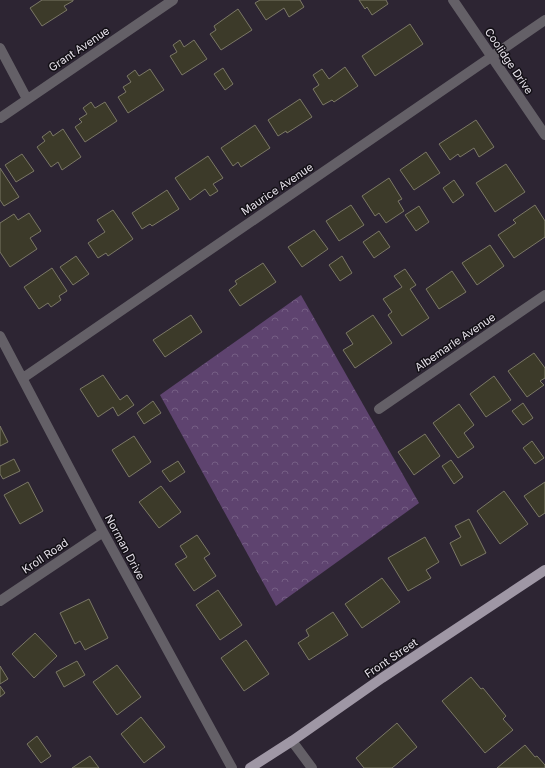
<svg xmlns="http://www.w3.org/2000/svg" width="545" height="768" font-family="Inter,sans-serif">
<defs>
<pattern id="forest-crowns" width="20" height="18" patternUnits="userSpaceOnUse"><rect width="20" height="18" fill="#5e436f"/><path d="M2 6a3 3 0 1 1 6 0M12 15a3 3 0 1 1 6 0" fill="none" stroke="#755e84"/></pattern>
</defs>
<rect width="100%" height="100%" fill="#2d2533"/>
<path fill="url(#forest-crowns)" d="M301 295 419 503 276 606 160 395Z"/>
<path fill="#3c3a29" stroke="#7b7866" d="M42 0H73V1L64 6 67 10 42 26 30 8Z
M260 0H300L304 7 289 17 284 8 266 20 255 3Z
M359 0H386L388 4 372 15 367 7 365 9Z
M238 9 252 30 221 50 210 34 216 30 214 26Z
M410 24 423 44 375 76 362 56Z
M180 40 184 47 194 40 207 59 182 75 170 56 177 52 173 45Z
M345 67 358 86 334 102 332 100 323 105 313 89 319 85 313 75 322 69 329 79Z
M223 68 233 84 225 90 214 74Z
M150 69 164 90 128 113 118 97 126 92 123 87 131 82 127 76 135 70 139 76Z
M300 99 312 117 287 133 286 131 278 136 268 120Z
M91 102 95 108 105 102 117 121 85 142 75 127 82 122 79 119 87 114 83 108Z
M476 120 494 147 479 157 474 148 460 157 458 154 450 160 439 144Z
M255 125 270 148 241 167 238 162 233 166 221 148Z
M63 129 81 157 62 170 58 162 51 167 37 147 45 141 42 137 50 131 53 136Z
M426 152 440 173 414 190 400 170Z
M22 154 34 171 16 182 5 165Z
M208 156 223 178 213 184 218 191 210 196 205 189 190 200 175 178Z
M506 164 525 192 495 212 476 183Z
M0 168 19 197 4 206 0 200Z
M389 178 402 199 398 201 404 211 386 223 379 213 375 216 362 196Z
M454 180 464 195 453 203 443 188Z
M167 190 179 209 152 226 150 224 142 229 132 213Z
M351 205 364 225 339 241 326 221Z
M535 205 545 221V237L514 258 498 235 516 223 513 220Z
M419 206 429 222 416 231 405 215Z
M113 210 133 239 108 256 106 253 98 258 88 243 105 232 97 220Z
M29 213 41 231 30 238 37 249 10 267 0 252V223L14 214 18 220Z
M314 230 328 249 302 267 288 247Z
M379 231 390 247 374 258 363 242Z
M490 245 504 266 477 285 462 263Z
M76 256 89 274 73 285 60 267Z
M342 256 352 273 340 281 329 265Z
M263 263 276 282 240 306 229 290 237 284 235 281Z
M52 268 67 291 59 296 61 300 51 307 48 303 39 309 24 287Z
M405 269 416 285 410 289 429 318 402 336 388 315 392 312 383 299 402 287 394 276Z
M452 271 466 292 439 309 426 289Z
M191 315 202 332 165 357 153 340Z
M373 315 392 343 355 368 343 350 353 344 346 333Z
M534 353 545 368V378L540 381 544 385 527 397 508 371Z
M103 375 120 400 127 395 134 405 118 416 113 407 98 417 80 389Z
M494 376 511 400 486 417 470 394Z
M153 401 161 413 144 424 137 413Z
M523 403 533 418 523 425 512 411Z
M459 404 474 425 464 433 474 447 458 458 433 423Z
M0 426 8 442 0 446Z
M425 434 440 456 414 475 398 452Z
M134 436 151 462 129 477 112 450Z
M532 441 544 458 535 464 523 448Z
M14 459 20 471 3 479 0 474V466Z
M451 460 463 477 454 484 442 466Z
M178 461 185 472 170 482 162 471Z
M28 482 43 511 20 524 4 495Z
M545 482V513L539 517 524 496Z
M161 486 181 512 159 528 139 502Z
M504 491 528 524 500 544 477 511Z
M469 519 486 553 461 566 450 543 461 537 455 526Z
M197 535 210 554 204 558 216 576 194 591 175 564 187 557 180 546Z
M425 537 439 562 426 570 431 578 408 591 388 558Z
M382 578 400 602 362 628 345 604Z
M218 590 242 625 220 640 196 605Z
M89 599 108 638 85 650 80 641 75 644 60 613Z
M333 612 348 635 309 660 298 643 309 636 306 630Z
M35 633 57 656 34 678 12 654Z
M246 640 269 674 244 691 221 658Z
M77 661 85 675 64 687 56 672Z
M117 665 141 697 117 715 93 682Z
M0 666 8 679 0 684Z
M471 677 481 689 483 688 506 716 503 719 513 730 485 753 442 701Z
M0 686 5 693 0 697Z
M141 717 165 747 144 763 121 734Z
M397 723 417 747 392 768H364L356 758Z
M37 736 51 756 41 763 27 744Z
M525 745 535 757 537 756 545 765V768H497Z
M90 756 99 768H72Z"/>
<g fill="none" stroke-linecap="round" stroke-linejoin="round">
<path stroke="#646067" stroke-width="10" d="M453 0 545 135
M0 48 27 99
M0 118 173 0
M0 336 103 532 232 768
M23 378 545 20
M379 409 545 295
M0 601 103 532
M292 741 312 768"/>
<path stroke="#9f97a5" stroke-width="10" d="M250 768 292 741 382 678 545 570"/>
</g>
<g text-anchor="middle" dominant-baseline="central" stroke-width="3" stroke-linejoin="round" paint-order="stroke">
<g font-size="11" fill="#e7e2eb" stroke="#131016">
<text transform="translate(79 49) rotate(-34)">Grant Avenue</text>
<text transform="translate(509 61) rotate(56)">Coolidge Drive</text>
<text transform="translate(277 189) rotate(-34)">Maurice Avenue</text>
<text transform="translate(455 342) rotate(-34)">Albemarle Avenue</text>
<text transform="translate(125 547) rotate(62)">Norman Drive</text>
<text transform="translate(45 556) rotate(-34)">Kroll Road</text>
<text transform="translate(391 658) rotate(-34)">Front Street</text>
</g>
</g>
</svg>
